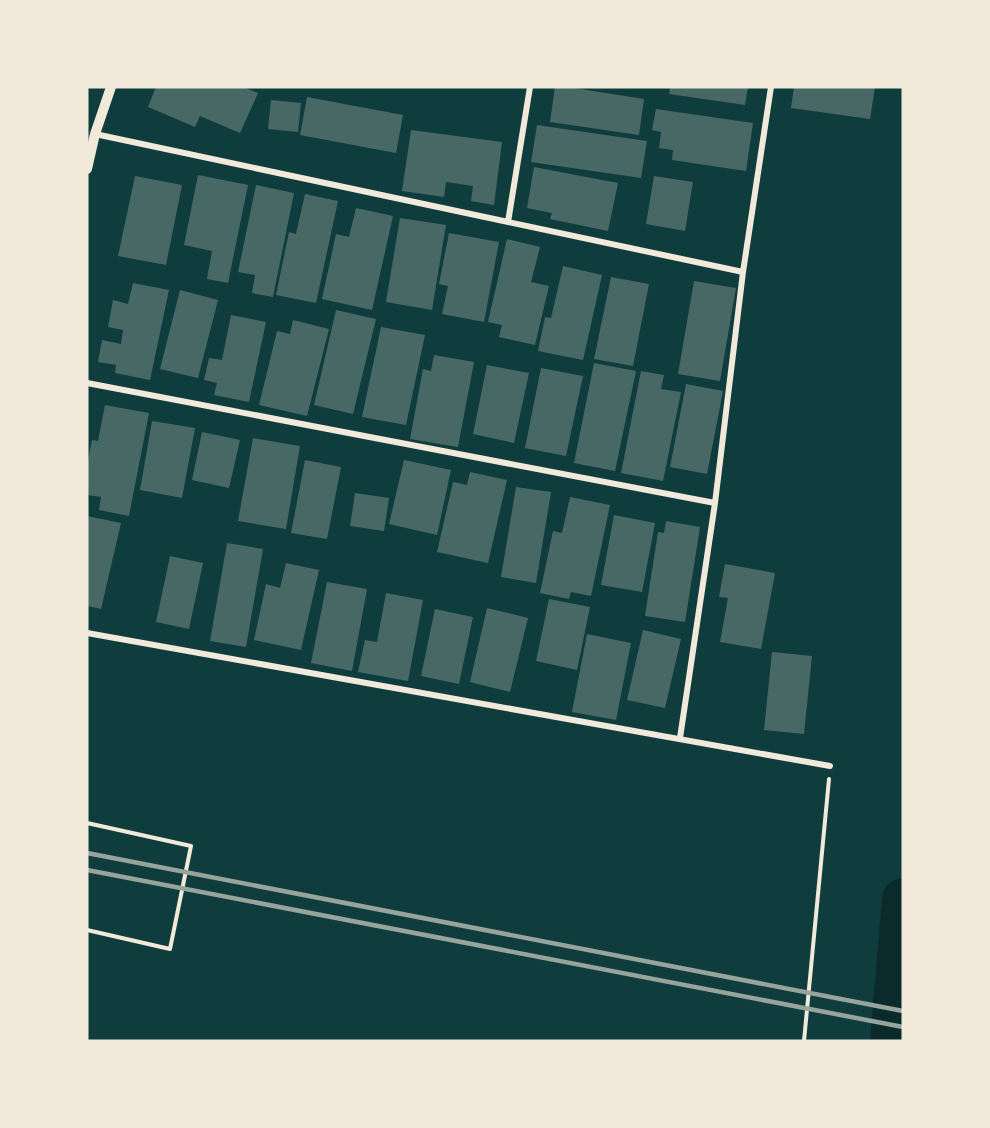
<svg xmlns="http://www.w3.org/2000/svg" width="990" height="1128" font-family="'Titillium Web',sans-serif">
<rect width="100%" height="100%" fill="#0f3d3e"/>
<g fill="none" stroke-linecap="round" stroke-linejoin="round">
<path stroke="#0a2a2b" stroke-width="42" d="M891 1041 903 899"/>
</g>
<path fill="#486865" d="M156 87H243L258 93 240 133 200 116 195 127 148 107Z
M555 87H568L644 99 639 135 550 122Z
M670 87H748L745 105 669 94Z
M794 87H875L870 119 791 108Z
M307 97 403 115 396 153 300 135Z
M271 100 301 103 298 132 268 129Z
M656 109 753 123 746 171 672 160 673 150 659 148 661 132 652 130Z
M537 125 647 141 641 178 531 162Z
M411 130 502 142 494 205 471 201 473 186 446 182 444 197 402 191Z
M534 167 618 183 608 231 550 219 552 213 527 208Z
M198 175 248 185 228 283 207 279 212 251 184 245Z
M135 176 182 185 166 265 118 256Z
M654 176 693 182 685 231 646 224Z
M256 185 294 193 273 297 252 293 255 275 238 272Z
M305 194 338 201 316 303 276 295 289 232 296 234Z
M356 208 393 216 372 310 322 299 336 234 349 237Z
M400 218 446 225 432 310 386 302Z
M449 233 499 242 484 322 442 314 448 286 439 284Z
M507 239 540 247 531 282 549 286 535 345 499 337 502 325 488 322Z
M563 266 602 275 583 360 538 351 545 317 551 318Z
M611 277 649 284 633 366 594 359Z
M694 281 736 288 720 381 678 374Z
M133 283 169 290 150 380 115 373 116 365 98 362 102 340 121 344 123 330 108 327 113 300 128 304Z
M180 290 218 300 198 378 160 369Z
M336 310 376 319 353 414 314 405Z
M231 315 266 322 249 402 214 395 217 383 204 380 209 358 222 360Z
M293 320 329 329 307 416 259 405 277 331 290 334Z
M381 327 425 335 406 425 362 417Z
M434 355 474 362 458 447 410 439 423 369 431 371Z
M594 363 636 371 615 471 574 463Z
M487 365 529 373 514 443 473 434Z
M541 368 583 376 566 456 525 448Z
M641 371 664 375 661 389 681 392 663 481 621 473Z
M686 384 723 391 707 474 670 467Z
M105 405 149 413 129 516 99 510 101 497 87 495V465L92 440 98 441Z
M152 421 195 428 182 498 140 490Z
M202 432 240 440 229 488 192 480Z
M253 438 300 446 286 529 238 521Z
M305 460 341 467 327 539 291 533Z
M404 460 451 470 437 535 389 524Z
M470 472 507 480 488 563 437 552 453 482 467 485Z
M516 487 551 492 536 583 501 577Z
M355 493 389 498 384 531 350 526Z
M570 497 610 505 591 596 571 592 569 599 540 593 553 531 562 533Z
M614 515 655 523 642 592 601 585Z
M87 516 121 523 101 609 87 606Z
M666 521 700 527 685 622 645 616 658 532 664 533Z
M227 543 263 549 246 647 210 641Z
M170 556 203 563 189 629 156 622Z
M286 563 319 570 301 650 254 640 266 584 280 588Z
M725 564 775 573 761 649 720 642 728 598 719 597Z
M327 582 367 589 352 671 311 663Z
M386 593 423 600 408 681 358 672 365 640 377 642Z
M549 599 590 607 577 670 536 661Z
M487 608 528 618 510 692 470 682Z
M435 609 473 617 459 684 421 676Z
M643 630 681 639 665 708 627 700Z
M587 634 631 643 616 720 572 712Z
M772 652 812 656 804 734 764 730Z"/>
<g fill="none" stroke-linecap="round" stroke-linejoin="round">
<path stroke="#f1e9da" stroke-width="4" d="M87 823 191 846 170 949 87 930
M804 1041 829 779"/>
<path stroke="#f1e9da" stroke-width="6" d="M95 134 743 272
M508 222 530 87
M87 383 715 503
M87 633 830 766
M680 738 715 503 743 272 771 87"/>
<path stroke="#f1e9da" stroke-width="10" d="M87 169 95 134 111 87"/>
<path stroke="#97a49c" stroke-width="4.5" d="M87 853 903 1011
M87 870 903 1027"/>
</g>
<rect width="990" height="1128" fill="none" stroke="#f1e9da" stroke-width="177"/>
</svg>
